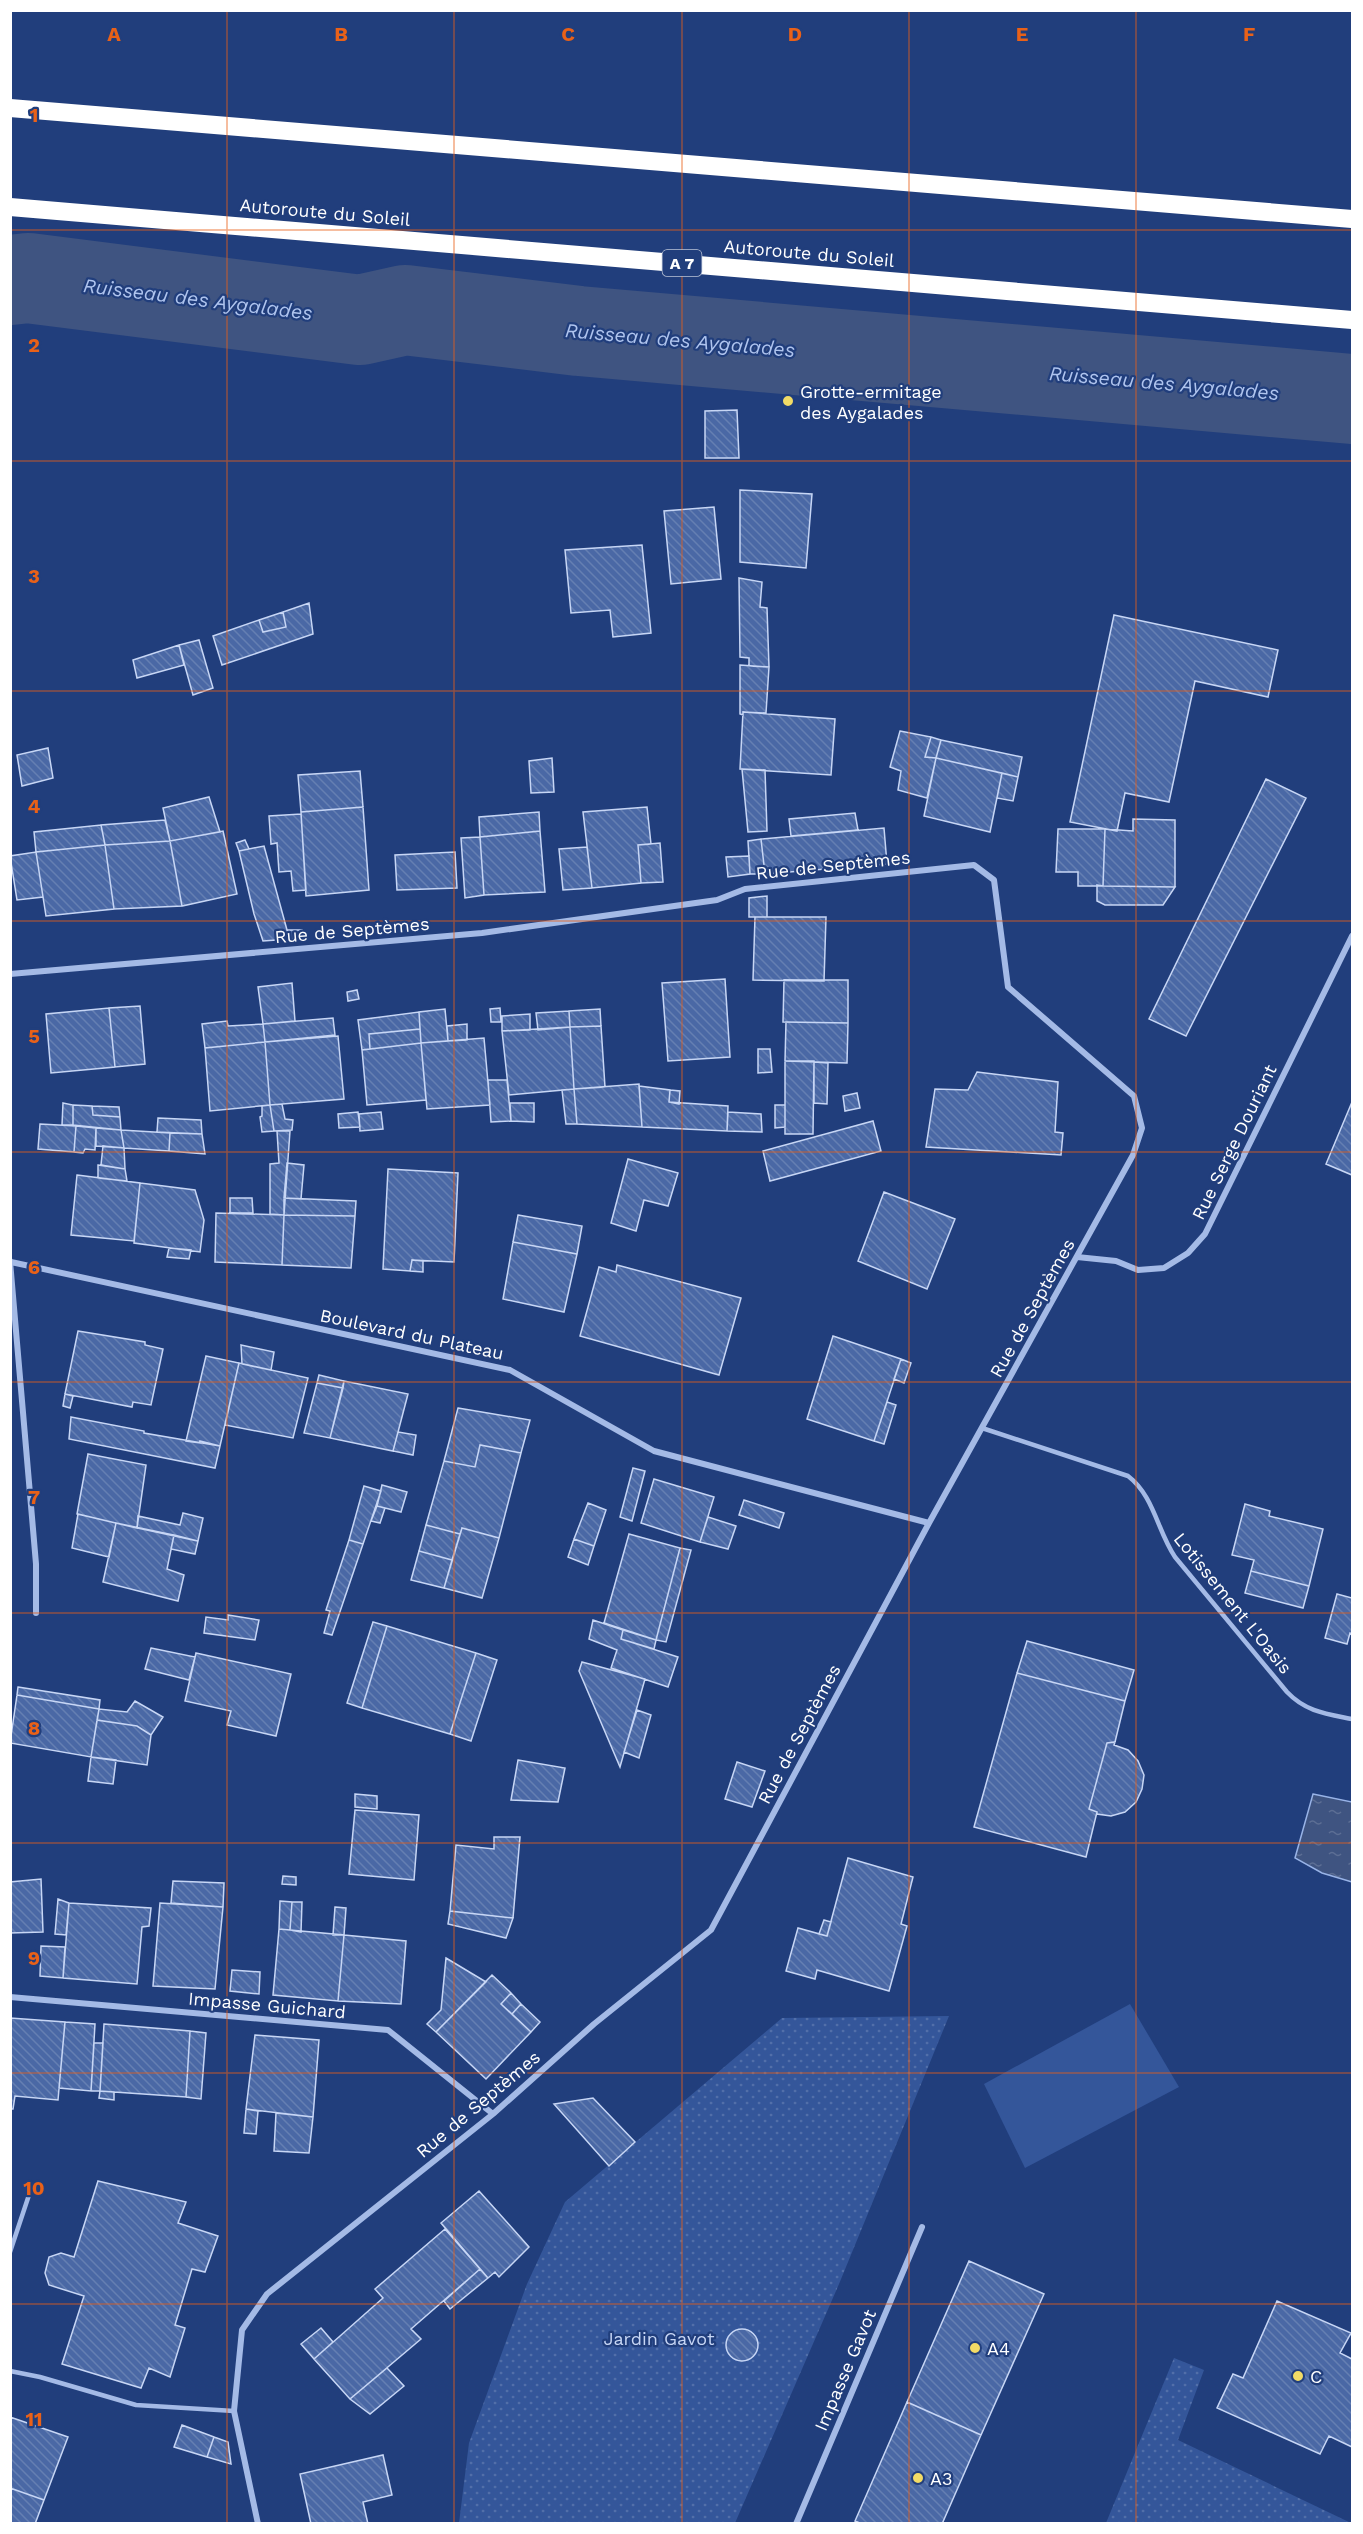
<svg xmlns="http://www.w3.org/2000/svg" width="1363" height="2534" font-family="'Work Sans',sans-serif">
<defs>
<pattern id="grass-dots" width="8" height="8" patternUnits="userSpaceOnUse" patternTransform="scale(1.5)"><rect width="8" height="8" fill="#34569a"/><path d="M2 2h.1M6 6h.1" fill="none" stroke="#526fa9" stroke-width="1.8" stroke-linecap="round"/></pattern>
<pattern id="water-ripples" width="26" height="14" patternUnits="userSpaceOnUse" patternTransform="scale(1.5)"><rect width="26" height="14" fill="#3f5481"/><path d="M2 4q2-2 4 0t4 0M15 11q2-2 4 0t4 0" fill="none" stroke="#5c6e94"/></pattern>
<pattern id="building-back-hatch" width="6" height="6" patternUnits="userSpaceOnUse" patternTransform="scale(1.5)"><rect width="6" height="6" fill="#4a68a5"/><path d="M-1 5l2 2M0 0l6 6M5-1l2 2" fill="none" stroke="#657fb2"/></pattern>
</defs>
<rect width="100%" height="100%" fill="#213e7c"/>
<path fill="url(#grass-dots)" d="M949 2016 839 2284 735 2523H459L469 2443 527 2284 565 2202 782 2018Z
M1174 2358 1204 2370 1178 2440 1351 2523H1106Z"/>
<path fill="#34569a" d="M1130 2004 1179 2087 1025 2168 984 2084Z"/>
<path fill="url(#water-ripples)" stroke="#98b3e7" stroke-width="1.5" d="M1313 1794 1352 1802V1882L1322 1873 1295 1858Z"/>
<g fill="none" stroke-linecap="round" stroke-linejoin="round">
<path stroke="#3f5481" stroke-width="90" d="M10 280 28 278 360 320 405 310 579 331 1352 399"/>
</g>
<path fill="url(#building-back-hatch)" stroke="#c7d6f5" stroke-width="1.5" d="M737 410 739 458H705V411Z
M740 490 812 494 806 568 740 562Z
M714 507 721 579 671 584 664 511Z
M642 545 651 633 613 637 610 610 571 613 565 550Z
M739 578 762 582 760 607 767 608 769 667 749 666V658L740 657Z
M309 603 313 634 222 665 213 636 259 620 263 632 286 627 283 612Z
M283 612 286 627 263 632 259 620Z
M1114 615 1278 650 1268 697 1195 681 1169 802 1125 793 1117 831 1070 822Z
M199 640 213 688 193 695 179 645Z
M179 645 184 665 137 678 133 660Z
M740 665 769 667 766 713 743 712V715L740 714Z
M743 712 835 719 831 775 740 769Z
M900 731 931 737 925 757 936 758 927 798 898 790 901 771 890 767Z
M931 737 941 740 936 758 925 757Z
M941 740 1022 757 1018 777 936 758Z
M48 748 53 778 22 786 17 755Z
M552 758 554 792 531 793 529 761Z
M936 758 1002 773 990 832 924 816Z
M742 769 765 770 767 831 748 832Z
M360 771 363 807 301 812 298 775Z
M1002 773 1018 777 1013 801 997 798Z
M1266 779 1306 798 1186 1036 1149 1019Z
M209 797 220 832 170 841 163 808Z
M363 807 369 890 306 896 301 812Z
M647 807 651 844 638 845 641 883 592 888 583 812Z
M539 812 540 831 480 837 479 817Z
M855 813 858 830 791 836 789 819Z
M301 814 306 890 293 891 291 871 279 872 277 843 271 844 269 816Z
M1133 819 1175 820V887L1103 886 1105 829 1133 831Z
M165 820 170 841 105 845 101 825Z
M101 825 105 845 36 852 34 832Z
M884 828 887 864 765 874 761 839Z
M1058 829H1105L1103 886H1078V872H1056Z
M223 831 237 894 182 906 170 841Z
M540 831 545 892 484 895 480 837Z
M480 837 484 895 465 898 461 838Z
M761 839 765 874H750L748 841Z
M245 840 249 849 239 851 236 843Z
M170 841 182 906 114 909 105 845Z
M660 843 663 882 641 883 638 845Z
M105 845 114 909 46 916 36 852Z
M264 846 287 930 290 939 263 941 254 914 239 851Z
M587 847 592 888 563 890 559 849Z
M36 852 43 897 17 900 10 856Z
M455 852 457 888 397 890 395 855Z
M749 856 750 874 728 877 726 857Z
M1097 885 1103 886 1175 887 1163 905H1105L1097 901Z
M767 896V917H749V898Z
M755 917H826L824 981 753 980Z
M287 930H302L303 938 290 939Z
M725 979 730 1057 668 1061 662 983Z
M784 980H848V1023L783 1022Z
M292 983 295 1021 263 1024 258 987Z
M357 990 359 999 348 1001 347 992Z
M140 1006 145 1064 115 1067 109 1008Z
M109 1008 115 1067 51 1073 46 1014Z
M500 1008 501 1022H491L490 1009Z
M445 1009 448 1041 421 1043 419 1012Z
M600 1009 601 1026 570 1027 569 1011Z
M569 1011 570 1027 538 1030 536 1013Z
M419 1012 420 1029 369 1034 370 1049 362 1050 358 1020Z
M530 1014V1030L502 1031V1016Z
M333 1018 335 1035 265 1042 263 1024Z
M227 1021 228 1026 263 1024 265 1042 205 1048 202 1024Z
M786 1022 848 1023 847 1063 785 1061Z
M467 1024V1040L448 1041 447 1026Z
M601 1026 605 1087 574 1089 570 1027Z
M570 1027 574 1089 509 1095 502 1031Z
M420 1029 421 1043 370 1049 369 1034Z
M338 1036 344 1099 270 1105 265 1042Z
M484 1038 490 1105 427 1109 421 1043Z
M265 1042 270 1105 210 1111 205 1048Z
M421 1043 426 1100 367 1105 362 1050Z
M758 1049H770L772 1072 758 1073Z
M785 1061H814L813 1134H785Z
M814 1062 828 1063 827 1104 814 1103Z
M977 1072 1058 1082 1055 1132 1063 1133 1061 1155 926 1147 935 1089 968 1090Z
M488 1080H507L511 1121 491 1122Z
M639 1084 642 1127 577 1124 574 1089Z
M639 1086 670 1090 669 1102 728 1106 727 1131 642 1127Z
M574 1089 577 1124H566L562 1090Z
M670 1090 680 1091 679 1104 669 1102Z
M857 1093 860 1108 845 1111 843 1096Z
M1352 1102V1175L1326 1164Z
M63 1103 73 1105V1125H62Z
M510 1103H534V1122L511 1121Z
M282 1104 285 1119 293 1120 292 1130 274 1131 270 1105Z
M73 1105 92 1106 93 1115 120 1117 121 1130 73 1125Z
M270 1105 274 1131 262 1132 260 1117 262 1116V1106Z
M775 1105H785V1127L775 1128Z
M92 1106 119 1107 120 1117 93 1115Z
M358 1112 360 1127 339 1128 338 1114Z
M381 1112 383 1129 360 1131 359 1114Z
M728 1112 761 1114 762 1132 727 1131Z
M158 1118 201 1120 202 1134 157 1132Z
M873 1121 881 1151 770 1181 763 1151Z
M40 1124 76 1126 74 1152 38 1149Z
M76 1126 96 1128 95 1150 85 1149 83 1153 74 1152Z
M96 1128 121 1130 124 1148 96 1146Z
M121 1130 170 1133 169 1151 124 1148Z
M277 1131H290L284 1215 270 1214V1164L279 1163Z
M170 1133 202 1134 205 1154 169 1151Z
M103 1146 124 1148 125 1169 101 1165Z
M628 1159 678 1173 668 1206 644 1200 636 1231 611 1223Z
M287 1163 304 1165 301 1199 284 1198Z
M98 1165 125 1169 127 1181 98 1178Z
M388 1169 458 1173 454 1262 412 1260 410 1271 383 1269Z
M77 1175 140 1183 134 1241 71 1235Z
M140 1183 195 1190 204 1220 200 1252 134 1243Z
M884 1192 955 1219 927 1289 858 1261Z
M230 1198H252L253 1213H230Z
M284 1198 356 1201 355 1216 284 1215Z
M216 1213 284 1215 282 1265 215 1262Z
M284 1215 355 1216 351 1268 282 1265Z
M518 1215 582 1226 577 1254 513 1242Z
M513 1242 577 1254 564 1312 503 1299Z
M169 1248 191 1250 189 1259 167 1257Z
M412 1260 423 1261V1272L410 1271Z
M617 1265 741 1298 719 1375 580 1336 599 1267 616 1272Z
M78 1331 145 1342V1345L163 1349 151 1405 133 1402 132 1407 65 1394Z
M833 1336 901 1359 874 1441 807 1419Z
M241 1345 274 1352 271 1370 242 1364Z
M206 1356 239 1363 220 1446 200 1441V1443L186 1441Z
M901 1359 911 1363 904 1383 894 1379Z
M239 1363 308 1378 293 1438 225 1425Z
M319 1375 344 1381 343 1388 317 1383Z
M344 1381 408 1394 393 1451 330 1438Z
M317 1383 343 1388 330 1438 304 1433Z
M65 1394 73 1396 70 1408 63 1406Z
M887 1402 896 1405 884 1444 874 1441Z
M458 1408 530 1420 521 1453 480 1445 475 1467 444 1461Z
M71 1417 144 1431V1433L220 1446 215 1468 69 1439Z
M398 1432 416 1435 413 1455 393 1451Z
M480 1445 521 1453 499 1538 462 1528 460 1534 426 1525 444 1461 475 1467Z
M88 1454 146 1465 137 1528 77 1514Z
M633 1468 645 1471 632 1521 620 1517Z
M654 1479 714 1497 700 1542 641 1523Z
M382 1485 407 1492 401 1512 377 1506Z
M364 1486 381 1491 363 1544 349 1540Z
M744 1500 784 1513 779 1528 739 1515Z
M588 1503 606 1510 594 1546 574 1539Z
M1245 1504 1270 1511 1269 1516 1323 1529 1309 1586 1251 1571 1254 1560 1232 1555Z
M377 1506 385 1508 380 1523 371 1521Z
M183 1513 203 1518 198 1541 137 1528 138 1516 180 1525Z
M78 1514 116 1523 109 1557 72 1548Z
M708 1517 736 1526 728 1549 700 1542Z
M116 1523 174 1535 167 1569 184 1575 178 1601 103 1582Z
M426 1525 460 1534 452 1560 419 1551Z
M462 1528 499 1538 482 1598 444 1588Z
M629 1534 680 1548 656 1640 604 1623Z
M174 1535 198 1541 195 1554 171 1549Z
M574 1539 594 1546 588 1565 568 1557Z
M349 1540 363 1544 332 1635 324 1633 330 1611 326 1610Z
M680 1548 691 1550 666 1642 656 1640Z
M419 1551 452 1560 444 1588 411 1580Z
M1251 1571 1309 1586 1303 1608 1245 1593Z
M1337 1594 1352 1598V1634L1350 1633 1347 1644 1325 1638Z
M228 1615 259 1620 255 1640 204 1633 206 1617 228 1620Z
M593 1620 623 1630 621 1639 678 1657 668 1687 611 1668 617 1650 589 1639Z
M373 1622 387 1626 362 1708 347 1703Z
M387 1626 476 1653 450 1734 362 1708Z
M623 1630 656 1640 654 1649 621 1639Z
M1027 1641 1134 1670 1125 1701 1017 1673Z
M151 1648 195 1657 189 1680 145 1669Z
M196 1653 291 1674 276 1736 227 1725 231 1711 185 1701Z
M476 1653 497 1660 471 1741 450 1734Z
M582 1662 645 1679 620 1767 579 1671Z
M1017 1673 1125 1701 1115 1742 1107 1743 1089 1809 1097 1812 1086 1857 974 1827Z
M18 1687 100 1700 99 1709 17 1695Z
M17 1695 99 1709 91 1757 10 1743Z
M135 1701 163 1717 151 1735 137 1726 97 1720 99 1709 127 1712Z
M637 1710 651 1715 639 1758 624 1752Z
M97 1720 137 1726 151 1735 147 1765 91 1757Z
M1115 1742 1114 1745 1128 1750 1138 1761 1144 1775 1142 1789 1136 1802 1125 1812 1111 1816 1097 1814V1812L1089 1809 1107 1743Z
M91 1757 116 1760 113 1784 88 1781Z
M518 1760 565 1768 558 1802 511 1800Z
M737 1762 765 1771 752 1807 725 1799Z
M355 1794 377 1796V1809L355 1807Z
M355 1810 419 1815 414 1880 349 1874Z
M494 1837H520L513 1918 450 1911 456 1845 494 1849Z
M848 1858 913 1877 901 1924 907 1926 889 1991 817 1970 815 1979 786 1971 798 1928 827 1936Z
M283 1876 296 1877V1885L282 1884Z
M41 1879 43 1932 10 1933V1882Z
M173 1881 224 1883 223 1907 171 1903Z
M58 1899 69 1903 66 1935 55 1934Z
M280 1901 292 1902 290 1930 279 1929Z
M292 1902H302L301 1932 290 1930Z
M69 1903 151 1908 149 1926 142 1927 137 1984 63 1978Z
M160 1903 223 1907 215 1989 153 1986Z
M335 1907 346 1908 344 1935H333Z
M450 1911 513 1918 506 1938 448 1924Z
M824 1920 831 1922 827 1936 819 1934Z
M279 1929 344 1935 338 2001 273 1995Z
M344 1935 406 1941 401 2004 338 2001Z
M41 1946 65 1947 63 1978 40 1976Z
M446 1958 486 1982 436 2032 427 2024 441 2010Z
M232 1970 260 1972 259 1994 230 1991Z
M492 1975 511 1993 501 2004 531 2032 486 2079 436 2032Z
M511 1993 521 2004 512 2014 501 2004Z
M521 2004 540 2022 531 2032 512 2014Z
M10 2018 65 2022 58 2100 15 2096 13 2109H10Z
M65 2022 95 2024 91 2091 59 2088Z
M104 2024 190 2031 186 2097 100 2091Z
M190 2031 206 2033 201 2099 186 2097Z
M255 2035 319 2040 313 2117 246 2109Z
M94 2043H103L100 2091H91Z
M100 2091 114 2092V2100L99 2098Z
M593 2098 635 2142 609 2166 554 2104Z
M246 2109 258 2111 256 2134 244 2133Z
M276 2113 313 2117 309 2153 274 2151Z
M98 2181 186 2202 178 2223 218 2236 205 2272 192 2269 175 2325 185 2328 170 2377 149 2368 141 2388 62 2364 84 2296 49 2285 45 2273 49 2257 61 2253 74 2257Z
M479 2191 529 2247 499 2277 495 2272 488 2278 441 2223Z
M445 2229 480 2269 411 2329 421 2339 350 2399 314 2359 383 2298 375 2289Z
M969 2261 1044 2294 981 2435 907 2402Z
M480 2269 488 2278 450 2309 444 2301Z
M1277 2301 1351 2333 1340 2353 1352 2359V2447L1329 2436 1320 2454 1217 2408 1233 2374 1243 2378Z
M321 2328 333 2342 314 2359 301 2344Z
M726 2345a16 16 0 1 1 32 0a16 16 0 1 1-32 0Z
M387 2368 404 2386 370 2414 350 2399Z
M907 2402 981 2435 942 2524H862L855 2521Z
M10 2417 68 2437 44 2500 10 2488Z
M182 2425 214 2437 207 2457 174 2447Z
M214 2437 228 2442 231 2464 207 2457Z
M383 2455 392 2495 363 2502 368 2524H311L300 2474Z
M10 2488 44 2500 35 2524H10Z"/>
<g fill="none" stroke-linecap="round" stroke-linejoin="round">
<path stroke="#a4bae6" stroke-width="4.5" d="M982 1428 1128 1476C1154 1496 1157 1530 1175 1557L1287 1692C1306 1712 1327 1714 1352 1719
M10 2252 29 2195
M10 2371 40 2377 136 2405 234 2411"/>
<path stroke="#a4bae6" stroke-width="6" d="M10 974 482 933 717 900 745 889 974 865 994 880 1008 987 1134 1096 1142 1128 1133 1155 929 1523 711 1930 594 2024 493 2114 267 2294 242 2330 234 2411 258 2524
M1077 1257 1116 1261 1138 1270 1164 1268 1188 1253 1205 1234 1352 936
M10 1261 36 1564V1613
M11 1262 510 1370 654 1451 929 1523
M10 1997 388 2030 493 2114
M796 2524 922 2227"/>
<path stroke="#fff" stroke-width="18" d="M10 108 1352 219
M10 207 1352 320"/>
</g>
<path fill="none" stroke="#e96118" stroke-width="1.5" stroke-opacity="0.55" d="M227 10V2524M454 10V2524M682 10V2524M909 10V2524M1136 10V2524M10 230H1352M10 461H1352M10 691H1352M10 921H1352M10 1152H1352M10 1382H1352M10 1613H1352M10 1843H1352M10 2073H1352M10 2304H1352"/>
<g fill="#f2db66" stroke="#213e7c" stroke-width="2">
<circle cx="788" cy="401" r="6"/>
<circle cx="975" cy="2348" r="6"/>
<circle cx="1298" cy="2376" r="6"/>
<circle cx="918" cy="2478" r="6"/>
</g>
<g text-anchor="middle" dominant-baseline="central" stroke-width="4.5" stroke-linejoin="round" paint-order="stroke">
<rect fill="#213e7c" stroke="#bcc5d8" stroke-width="1.5" x="662.5" y="250" width="39" height="26" rx="4.5"/>
<g font-size="16" font-weight="bold" fill="#fff">
<text x="682" y="263">A 7</text>
</g>
<g font-size="18" fill="#fff" stroke="#213e7c">
<text transform="translate(325 212) rotate(5)">Autoroute du Soleil</text>
<text transform="translate(809 253) rotate(5)">Autoroute du Soleil</text>
<text transform="translate(833 865) rotate(-6)">Rue de Septèmes</text>
<text transform="translate(352 930) rotate(-5)">Rue de Septèmes</text>
<text transform="translate(1234 1142) rotate(-64)">Rue Serge Douriant</text>
<text transform="translate(1032 1308) rotate(-61)">Rue de Septèmes</text>
<text transform="translate(412 1334) rotate(12)">Boulevard du Plateau</text>
<text transform="translate(1233 1603) rotate(51)">Lotissement L'Oasis</text>
<text transform="translate(799 1734) rotate(-62)">Rue de Septèmes</text>
<text transform="translate(267 2005) rotate(5)">Impasse Guichard</text>
<text transform="translate(478 2104) rotate(-40)">Rue de Septèmes</text>
<text transform="translate(845 2370) rotate(-67)">Impasse Gavot</text>
</g>
<g font-size="18" fill="#fff" stroke="#213e7c" text-anchor="start">
<text x="800" y="391">Grotte-ermitage<tspan x="800" dy="21">des Aygalades</tspan></text>
<text x="987" y="2348">A4</text>
<text x="1310" y="2376">C</text>
<text x="930" y="2478">A3</text>
</g>
<g font-size="18" fill="#c7d6f5" stroke="#213e7c">
<text x="659" y="2338">Jardin Gavot</text>
</g>
<g font-size="20" font-style="italic" fill="#afc4ee" stroke="#213e7c">
<text transform="translate(198 299) rotate(7)">Ruisseau des Aygalades</text>
<text transform="translate(680 340) rotate(5)">Ruisseau des Aygalades</text>
<text transform="translate(1164 383) rotate(5)">Ruisseau des Aygalades</text>
</g>
</g>
<g font-size="20" text-anchor="middle" font-weight="bold" fill="#e96118" stroke="#213e7c" stroke-width="4.5" stroke-linejoin="round" paint-order="stroke">
<text x="114" y="41">A</text>
<text x="341" y="41">B</text>
<text x="568" y="41">C</text>
<text x="795" y="41">D</text>
<text x="1022" y="41">E</text>
<text x="1249" y="41">F</text>
<text x="34" y="122">1</text>
<text x="34" y="352">2</text>
<text x="34" y="583">3</text>
<text x="34" y="813">4</text>
<text x="34" y="1043">5</text>
<text x="34" y="1274">6</text>
<text x="34" y="1504">7</text>
<text x="34" y="1735">8</text>
<text x="34" y="1965">9</text>
<text x="34" y="2195">10</text>
<text x="34" y="2426">11</text>
</g>
<rect width="1363" height="2534" fill="none" stroke="#ffffff" stroke-width="24"/>
</svg>
